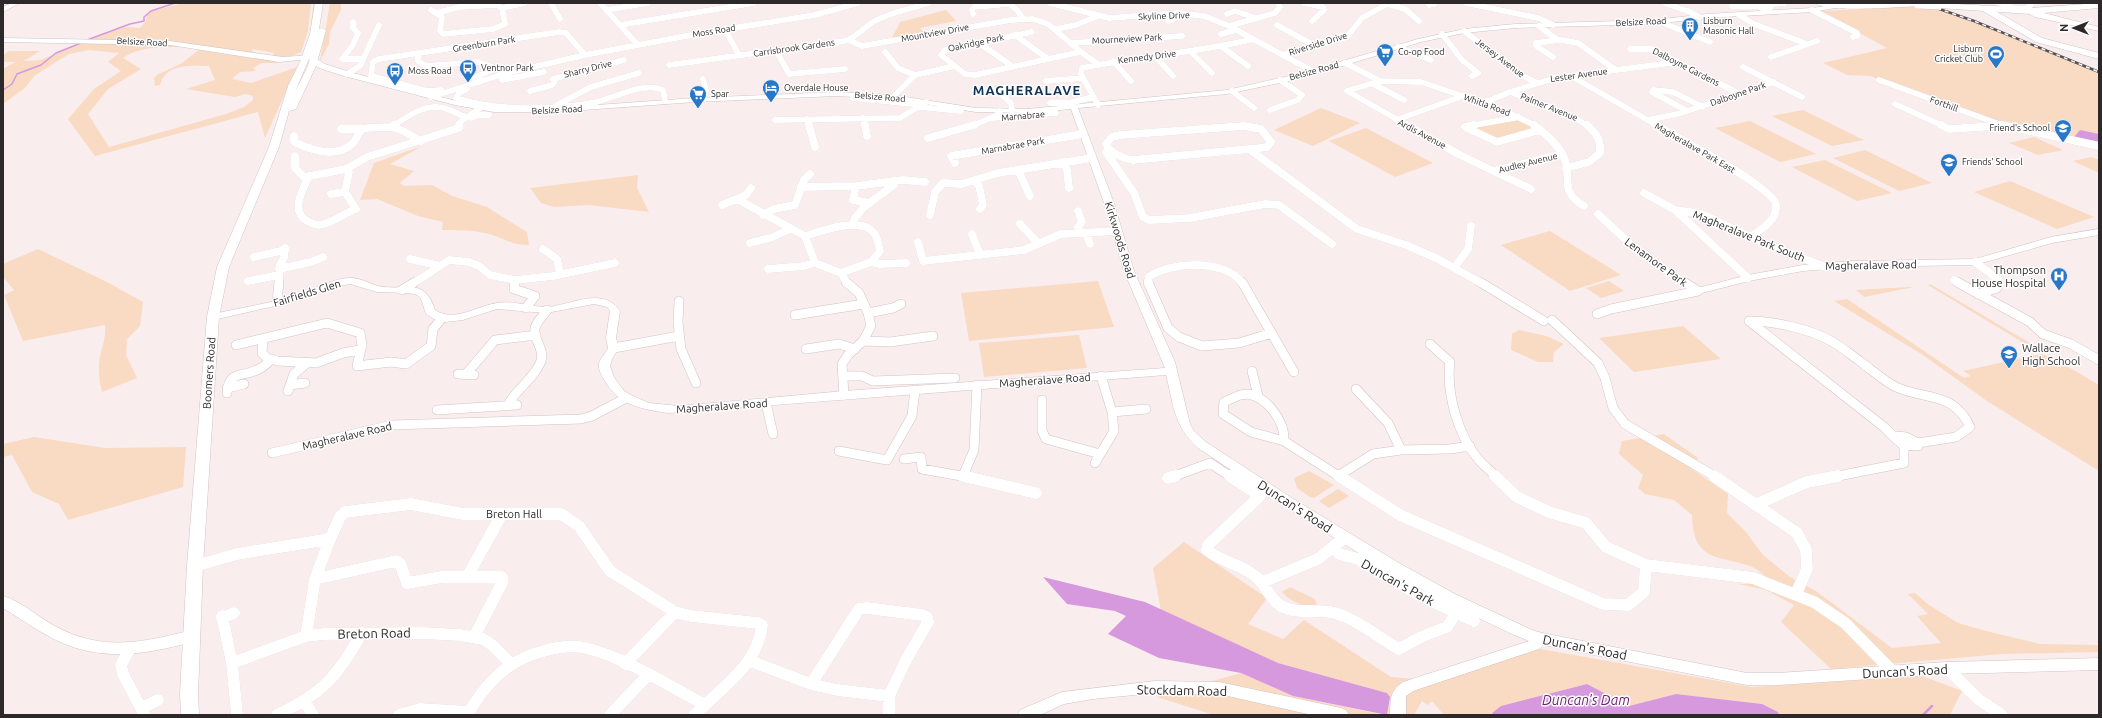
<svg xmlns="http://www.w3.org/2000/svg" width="2102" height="718" font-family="Ubuntu,sans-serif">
<rect width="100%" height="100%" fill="#faedee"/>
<path fill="#f9dac3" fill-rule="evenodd" d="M184 3H311L308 31 301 52 292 56 271 57 274 53 253 49 252 52 279 63H262L253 68 256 71 240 72 232 79 251 83 297 67 265 138 258 112 95 156 68 119 94 89 121 71 108 62 119 53 89 50 69 54 34 76 25 88 3 104V69L15 62H3V55L9 51H40L24 61 41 60 84 41 124 27 140 28 146 21 147 15 152 11ZM198 45 204 46 182 63 157 75 154 78 155 86 160 85C166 63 191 66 209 66L215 80 186 89 235 97 245 94 253 96V100L244 107 226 114 109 147 88 114 108 89 141 69 123 58C146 42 173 50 198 45Z
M330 3H341V10L330 32 329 44 320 61Z
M1930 6 2008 35 2099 73V145L2028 132 1886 81 1870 76 1847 75 1823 63 1887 48 1819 11Z
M946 10 956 21 920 28 925 34 873 43 892 38 900 22Z
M1321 108 1360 123 1313 146 1274 130Z
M1803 110 1864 140 1832 146 1772 116Z
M1514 120 1523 121 1535 129 1499 141 1470 126Z
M1750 121 1816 154 1780 162 1715 128Z
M1366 128 1433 163 1395 177 1329 141Z
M2034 137 2063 150 2038 155 2009 143Z
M422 146 390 164 414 171 400 183 404 186 432 185 452 196 487 207 527 232 529 245C512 245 505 239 489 234 474 230 458 230 442 230L443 222 418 216 377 199 360 200 374 163Z
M1865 150 1932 183 1899 191 1833 158Z
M2092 157 2099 160V173L2073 161Z
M1825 160 1892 193 1857 201 1792 167Z
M638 175 637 188 649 212 589 205 554 207 541 203 530 188Z
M2010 181 2094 217 2057 229 1974 192Z
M1550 231 1621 275 1570 291 1501 245Z
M38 249 105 281 143 302 140 326 127 339 126 355 137 378 102 392C99 380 98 368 100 356 103 345 106 337 105 325L23 341 4 295 14 290 3 277V264Z
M1098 281 1114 327 969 341 961 293Z
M1609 281 1624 291 1601 298 1586 288Z
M1930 284 2045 352 2037 351 1928 285Z
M1914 287 1864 297 1856 290 1909 287Z
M1847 299 1964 378 1971 376 1963 371 2041 354 2053 358 2099 385V471L1987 401 1923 355 1834 301Z
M1683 326 1721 359 1634 372 1599 338Z
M1519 330 1546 336 1564 344 1554 352 1553 362H1538L1511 350 1512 334Z
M1079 335 1087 368 984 377 979 343Z
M1664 434 1698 458 1692 469 1728 494 1727 513 1746 532 1763 555 1790 577 1816 591 1892 648 1941 643 1917 616 1928 614 1908 594 1915 593 1929 605 1958 623 1990 632 2040 644 2099 645V652L2002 654 1831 669 1781 622 1794 605 1766 590 1739 584H1755L1768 578C1762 574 1756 568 1750 566 1716 555 1693 561 1692 515L1674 500 1645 494 1638 488 1643 475 1619 454 1622 441Z
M34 437 105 448 186 447 183 487 68 520 59 504 32 492 12 455 3 457V444Z
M1309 471 1334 485 1314 498 1310 497 1297 488 1294 478Z
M1338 489 1349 496 1329 508 1319 501Z
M1184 542 1267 598 1248 624 1283 639 1304 620 1391 677 1415 679 1518 645 1752 687 1922 676 1962 691 1950 715H1779L1778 712 1762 704 1676 694 1629 706 1587 684 1501 706 1492 713 1494 715H1444L1432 701 1428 705 1422 701 1414 715H1387L1390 697 1387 693 1278 663 1161 611 1153 568Z
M1290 587 1315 599 1317 606C1302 606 1292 603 1282 592Z
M1241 673 1293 696 1384 715H1214L1157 697Z"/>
<path fill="#d799dd" d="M2080 130 2099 134V144L2073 137H2076L2075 136Z
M1043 577 1145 602 1278 663 1387 693 1390 697 1387 715 1293 696 1241 673 1159 658 1108 634 1126 616 1115 611 1067 604Z
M1587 684 1629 706 1676 694 1762 704 1778 712 1779 715H1494L1492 713 1501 706Z"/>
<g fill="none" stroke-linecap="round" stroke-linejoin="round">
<path stroke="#d799dd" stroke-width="1.5" d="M87 40 130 24 144 21V17L151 11 175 3
M3 90 12 84 17 74 41 65 56 53 81 43"/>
<path stroke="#d799dd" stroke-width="2.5" d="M1923 715 1932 706"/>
<g stroke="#d1c4c6" stroke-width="6">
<path id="minor-far3" d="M551 3 560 19
M600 3 637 44
M1008 3 1017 10 1023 19
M1050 3 1109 18 1178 13 1204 16 1229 26 1314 72
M1304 3 1323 7 1324 10 1312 21
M1466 3 1538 18 1553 25
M1665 3 1684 10
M1999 3 2017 9 2028 8 2032 3
M1388 4 1405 9 1419 21
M1429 5 1434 4 1432 3
M1761 5 1770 8 1764 9 1758 6Z
M1765 5 1784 3
M1732 6H1758
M502 8 525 3
M431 10 442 17 440 31 443 34 493 29 505 24 502 8 497 5 459 7 437 13
M606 10 648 3
M1812 10 1857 33V36L1853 37
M1688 11 1699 17
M973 14 972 10 974 7 1009 4
M1227 14 1235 11 1256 18
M1739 15 1754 24 1807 44
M1168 21 1173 20 1171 14
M1658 21 1710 42
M353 22V28L358 33 353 45 342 59H363
M620 25 754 3
M1277 25 1315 46
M1229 26 1275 13 1280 7 1278 3
M1539 26 1556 39 1578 43 1616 70
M1056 29 1076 25 1098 16
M725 30 739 55
M1464 31 1521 75 1537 83
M1032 32 945 50 941 55 965 74 975 75 1080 52
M1221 34 1236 30
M1442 34 1462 60 1478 73 1472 76
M1015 35 1048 59
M849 40 862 46 1011 20 1033 19 1048 24 1081 52 1098 64
M979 43 1012 66
M1072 43 1182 36
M1222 47 1248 66
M1398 47 1431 60
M1630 49H1652L1740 94
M776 50 789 74 845 69
M1190 51 1212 73
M885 52 898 68 915 75
M418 54V61L426 66 478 62 498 69
M1154 55 1173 76
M1282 55 1347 37 1362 18 1389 3
M1553 57 1536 46V43L1559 40
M1771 57 1817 41
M1113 61 1131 81
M1345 63 1380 81 1421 82 1501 109 1536 126
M669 65 845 41C857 37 863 28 873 22 890 12 910 9 929 3
M1743 67 1802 97
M347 74 360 66 379 25
M1571 76 1658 126
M474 78 496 68
M553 79 624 60
M703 79 706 90 704 99
M502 80 544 72
M1879 80 2004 126
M1046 81 1083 78
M1380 81 1347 91 1409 126
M1373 84 1404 100
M467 89 459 93 456 98C499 111 548 110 592 103 614 99 642 81 663 90L665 101
M1008 89 1004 91 1003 96 1011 103 1012 111
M441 90 427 91 371 76 373 62 379 59 559 32 566 33 585 55
M530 91 552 85 554 83 553 79
M1232 91 1254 108
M1510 92 1568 114 1588 126
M431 97 507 73 585 55 702 33 815 15 858 3
M893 97 915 75 955 66
M853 98 922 105
M1050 103H1069L1093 97
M1483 103 1510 92 1555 78 1678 62
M1895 104 1943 126
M557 105 591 87 639 73
M1098 105 1081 74 1082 68C1139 56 1197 53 1253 39
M919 107 961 111
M1270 110 1298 100 1302 95 1280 80
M1687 111 1652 92 1653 90 1673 92 1703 107
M471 118 480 115H489
M863 118 865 126
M992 118 1056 113
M807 119 809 126
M775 120 900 118 926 102
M1396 120 1463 96
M1647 120 1678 114 1774 82
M393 126C409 115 427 102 447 109 454 111 460 116 467 117
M459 126 460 122 480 108
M972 126 997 115 1000 111
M1240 126H1246
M1469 126 1519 117
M1992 126H1996"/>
</g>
<g stroke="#d1c4c6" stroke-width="8">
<path id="minor-far2" d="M809 125 815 147
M865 125 867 136
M1407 125 1458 154 1531 189
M1474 125 1465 127 1497 142 1540 130
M1534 125C1547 135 1559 145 1565 160 1572 180 1559 191 1584 206
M1656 125C1676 137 1774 187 1776 205 1778 220 1760 230 1750 237
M1941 125 1949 129 1996 126
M2002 125 2099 146
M1244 126 1261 129 1271 142 1267 147 1260 148 1133 160C1124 159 1110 153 1106 144L1112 137 1120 135Z
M392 127 394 125
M341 129H362
M294 136V142C312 150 335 159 352 144 357 140 357 133 363 129 367 127 392 127 396 128 405 131 413 137 421 141
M928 138 974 125
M1108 149 1106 152 1134 193 1143 217 1149 220 1190 218 1265 204 1279 205 1332 244
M1249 149 1357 229 1406 245 1438 259 1481 283
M295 156V168L307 180C301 194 291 211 307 221 311 223 315 225 319 225 332 224 344 213 356 209L345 192 349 172 346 169
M1063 162 1067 170 1069 188
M955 163 951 156 1083 134
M1566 168 1589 162 1600 153C1601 140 1597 134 1587 125
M1018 170 1030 196
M1494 171 1562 154
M305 177 346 169 367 157 459 128V125
M975 180 979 186 983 205 980 209
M856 186 853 200 870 203
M801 187 856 186 903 180 925 182
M1644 193 1675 210 1748 278
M331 194 345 192
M737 199 805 236
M722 205 746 195 751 188
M1675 210 1702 214 1764 243 1823 266
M1078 211 1082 222 1078 227 1080 233
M1598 214 1639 252 1685 283
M763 215 774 209 795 205 804 180 810 174
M930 215 935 192 943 183 962 184 998 173 1092 158
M1020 224 1038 243
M852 225 855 218 864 207 894 185 893 182
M1086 233 1090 244
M972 234 980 255
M805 236 815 263 841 273 847 283
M805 236C822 231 861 216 874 233 878 238 878 245 880 251L871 262 841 273
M918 242 923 261 1024 250 1061 234 1118 231
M750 243 773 237 790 229
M543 249 557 259 560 274
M254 257 285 250
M410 259 440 266 414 283
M871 262 880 264 906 263
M1975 262 1999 280 2000 283
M440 266 449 260 469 262 479 266 490 275 515 280 553 276 615 263
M1455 267 1468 249 1471 226
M279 269 311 262 323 257
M768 269 804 266 815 263
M1954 280 1959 283
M248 281 279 275
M279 283 280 265 284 258 285 248
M515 283V280
M1148 283 1149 277C1170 261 1226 259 1242 283"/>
</g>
<g stroke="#d1c4c6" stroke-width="10">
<path id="minor-far1" d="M515 282 514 289 535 296 526 308
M1148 282 1168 328 1179 337 1202 346 1239 343 1272 333
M1242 282 1294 372
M1480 282 1544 321
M1684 282 1698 291
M1957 282 2030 322 2043 334 2071 344 2099 360
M402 290 415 282
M1978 294 1997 288 1999 282
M679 301 678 323 681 349 696 383
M277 302 279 282
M868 313 893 308 901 304
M1597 314 1611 309 1698 291
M795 315 864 304
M1552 320 1598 363 1605 378 1613 408 1625 424 1716 477
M263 339 262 353 267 358 278 361 316 363 343 353 360 350
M863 341 890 342 933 336
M1430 344 1450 362C1446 393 1458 436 1479 460 1484 466 1491 471 1496 477
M236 345 327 323 360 333 362 345 357 366 391 362 406 364 431 346 433 329 442 318
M614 348 679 336
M806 349 839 344 855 349
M1252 371 1258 396
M467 373 495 340 536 335
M458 374 474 375
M843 376H862L873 381 955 378
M290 385 305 383
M227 388 244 384
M1356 389 1388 423 1401 450
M288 391 294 374 307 363
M227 393C229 369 242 378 259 369 264 367 268 362 272 359
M1248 394C1267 397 1285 421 1284 441L1251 432 1223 414 1224 402 1240 395Z
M844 395 842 364 848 355 863 341 871 326 868 313 859 293 846 282
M1042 400V431L1046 439 1100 454
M766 403 773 434
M508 405C516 389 535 378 541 361 545 349 533 340 535 328 537 321 543 316 547 310
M437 410 517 405
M1112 412 1146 409
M1896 439 1903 445 1918 446V443
M1896 439 1884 427 1749 321C1773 321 1810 329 1831 341 1842 347 1851 355 1861 362 1872 370 1884 381 1896 387 1924 400 1954 391 1970 427L1956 437 1918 443
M1896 439 1897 436 1906 437 1918 443
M1284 441 1340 477
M839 451 887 460 912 416 915 390
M272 453 392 425 581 419 592 416 626 398
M904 459 921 457 922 469 967 477
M1095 463 1114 431 1112 412 1101 376
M963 476 974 450 977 385
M1338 476 1373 454 1401 450 1450 449 1470 446
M1172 477 1210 463 1231 477
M1833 477 1904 463V447"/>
</g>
<g stroke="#d1c4c6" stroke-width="12">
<path id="minor" d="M963 476 1036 493
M1230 476 1260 496 1208 545 1207 550C1221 562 1241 564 1255 576 1266 584 1269 599 1281 606 1297 615 1318 608 1335 613 1358 620 1378 637 1399 649L1421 637 1447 627 1456 613
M1339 476 1400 515 1603 604 1628 605 1644 592 1646 565
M1495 476 1517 497 1549 512 1586 523 1606 547 1646 565 1753 578 1814 602 1845 623 1892 671
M1714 476 1797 533 1806 550 1807 569 1796 594
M1168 478 1175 476
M1757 504 1807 482 1838 476
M330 539 340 517 345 512 411 504 463 514H561L579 526 610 571 675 612 691 616 758 623 762 625C758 662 730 681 705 705
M1339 554 1358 559 1419 595 1474 621
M195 566 237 554 330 539 315 579 306 636
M467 577 502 514
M315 579 396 561 400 563 407 583 442 577H502V583L474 637
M1263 582 1318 559 1344 538
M222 616 232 663 237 715
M222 618 234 613
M130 648 121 665 123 674 144 714
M750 661 811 684 837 690 889 696
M232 663 306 636 324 634 422 633 460 635 483 639 492 645 510 663
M625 664 675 612
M1947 668 1978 699 2002 715
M811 684 859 609 867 608 922 615 927 617 928 622 906 660 889 696V715
M305 702 313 715
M141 708 158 700
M277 715C323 693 337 677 362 633
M399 715 420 709 469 712
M467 715C486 683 507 660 544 651 558 647 572 645 586 648 629 659 667 685 705 705L694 715
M610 715 647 676"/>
</g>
<g stroke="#d1c4c6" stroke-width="1">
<path id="tertiary" d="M12 3H20L3 12V7Z
M1839 4 1841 5V7L1812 12 1707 18 1654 24 1515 28 1464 33 1421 42 1303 78 1227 94 1078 108 1114 203 1134 271 1175 362 1190 424 1194 431 1206 442 1295 500 1399 563 1455 594 1532 630 1542 633 1747 673H1777L1947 662 2099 658V670L1947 674 1777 685H1747L1544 645 1539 649 1413 691 1406 696V715H1390C1391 698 1389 692 1403 682L1529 641C1510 634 1492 624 1474 616 1377 570 1287 507 1198 448 1173 425 1174 406 1166 375L669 413C644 410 618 405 605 381 602 376 598 370 599 364 600 358 606 353 608 348L606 338 610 311 607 307 594 304 546 313 497 309 463 320 445 322 434 319 426 314 421 299 417 295 410 293 377 292 350 284 332 287 301 300 213 320 208 317 213 314C240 308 267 304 293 296 313 290 328 280 348 278 359 277 368 283 378 286 404 292 424 275 435 310 454 323 476 306 497 303 513 300 529 307 546 307 571 306 602 285 620 311L616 338 619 348 612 359 610 366 614 377 624 391 633 396 649 403 679 406 844 391 1165 368 1124 271 1104 203 1071 109 1027 113 976 112 893 99 836 96 695 102 555 112H494L455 105 344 76 319 68 309 59 279 62 170 45 3 42V38L170 41 283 57 311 55 325 64 350 72 456 101 494 108H555L695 98 836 92 893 95 976 108 1027 109 1227 90 1298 74 1418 39 1464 29 1515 24 1654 20 1707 14 1812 8Z
M2099 229V235L2052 243 1975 265 1853 267 1803 271 1749 281 1698 294 1693 291 1694 289 1748 275 1803 265 1853 261 1975 259 2051 237Z
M3 596C21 601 37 616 53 625 101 652 141 643 192 630L197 632 199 636 197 640 192 642C147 654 102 662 58 641 39 632 21 619 3 608Z
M1155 681 1219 682 1341 708 1346 710 1349 715H1312L1219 694 1155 693 1093 699 1064 704 1040 715H1017L1020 710 1062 692Z"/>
</g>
<g stroke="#d1c4c6" stroke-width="1">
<path id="primary" d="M315 3H323L319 29 322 28 326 30 316 66 296 109 289 111 279 147 229 267 219 317 203 566 198 694 199 715H181L180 694 187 566 207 317 217 267 269 147 288 86 300 62 310 34ZM311 54 308 66 295 92Z
M1981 6H1987L2042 38 2099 53V59L2036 42 1981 10Z
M2028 9 2099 27V31L2035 17 2028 13Z"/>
</g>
<g stroke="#d1c4c6" stroke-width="1">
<path id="trunk" d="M1815 3H1921L1922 4 1918 6C1900 7 1826 13 1815 3Z
M1936 3 2031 8 2099 3V8L2031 14 1939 8 1935 5Z"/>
</g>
<use href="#minor-far3" stroke="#fff" stroke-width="6"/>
<use href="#minor-far2" stroke="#fff" stroke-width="8"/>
<use href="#minor-far1" stroke="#fff" stroke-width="9"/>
<use href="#minor" stroke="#fff" stroke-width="12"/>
<use href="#tertiary" fill="#fff" fill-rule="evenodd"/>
<use href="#primary" fill="#fff" fill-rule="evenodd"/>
<use href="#trunk" fill="#fff" fill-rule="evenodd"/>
<g stroke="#585152" stroke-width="2.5">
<path id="rail" d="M1922 3 1974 21 2099 72"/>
</g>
<use href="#rail" stroke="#fefefe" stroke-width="1.5" stroke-dasharray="4" stroke-linecap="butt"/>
<g stroke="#d1c4c6" stroke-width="10" stroke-linecap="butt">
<path id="trunk-bridge" d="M1918 4 1939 5"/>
</g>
<use href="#trunk-bridge" stroke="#fff" stroke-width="9"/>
</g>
<defs>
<g id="building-pin" transform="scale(0.9)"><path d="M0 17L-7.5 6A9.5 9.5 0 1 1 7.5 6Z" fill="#2978c7" stroke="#fefefe"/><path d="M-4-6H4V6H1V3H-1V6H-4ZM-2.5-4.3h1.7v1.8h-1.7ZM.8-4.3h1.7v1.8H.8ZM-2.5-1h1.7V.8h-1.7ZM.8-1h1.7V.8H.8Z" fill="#fff"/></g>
<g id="supermarket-pin" transform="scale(0.9)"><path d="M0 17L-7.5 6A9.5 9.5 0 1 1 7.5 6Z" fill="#2978c7" stroke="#fefefe"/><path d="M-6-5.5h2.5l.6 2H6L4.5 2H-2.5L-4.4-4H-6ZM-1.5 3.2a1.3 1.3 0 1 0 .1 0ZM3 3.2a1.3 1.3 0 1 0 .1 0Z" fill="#fff"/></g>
<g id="stadium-pin" transform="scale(0.9)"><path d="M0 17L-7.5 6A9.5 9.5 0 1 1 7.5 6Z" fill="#2978c7" stroke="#fefefe"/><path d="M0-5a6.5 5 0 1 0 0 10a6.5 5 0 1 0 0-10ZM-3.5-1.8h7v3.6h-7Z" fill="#fff"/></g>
<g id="bus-pin" transform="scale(0.9)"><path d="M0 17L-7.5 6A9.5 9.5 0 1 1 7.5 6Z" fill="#2978c7" stroke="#fefefe"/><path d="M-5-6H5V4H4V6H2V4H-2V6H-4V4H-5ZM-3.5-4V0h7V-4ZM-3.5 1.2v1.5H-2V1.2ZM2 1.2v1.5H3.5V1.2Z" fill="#fff"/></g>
<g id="hotel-pin" transform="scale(0.9)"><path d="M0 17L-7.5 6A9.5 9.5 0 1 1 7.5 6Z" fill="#2978c7" stroke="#fefefe"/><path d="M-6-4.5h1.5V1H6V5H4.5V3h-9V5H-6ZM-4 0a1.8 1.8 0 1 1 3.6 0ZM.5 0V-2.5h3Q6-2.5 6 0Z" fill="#fff"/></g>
<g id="school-pin" transform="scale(0.9)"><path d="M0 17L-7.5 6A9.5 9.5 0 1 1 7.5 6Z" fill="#2978c7" stroke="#fefefe"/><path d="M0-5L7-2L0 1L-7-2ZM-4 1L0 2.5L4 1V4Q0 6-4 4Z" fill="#fff"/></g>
<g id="hospital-pin" transform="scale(0.9)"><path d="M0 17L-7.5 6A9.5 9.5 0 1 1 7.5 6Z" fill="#2978c7" stroke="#fefefe"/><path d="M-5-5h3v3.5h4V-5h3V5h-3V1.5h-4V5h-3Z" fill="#fff"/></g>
</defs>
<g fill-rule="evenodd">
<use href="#building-pin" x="1690" y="26"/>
<use href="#supermarket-pin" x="1385" y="52"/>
<use href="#stadium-pin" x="1996" y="54"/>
<use href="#bus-pin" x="468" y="68"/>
<use href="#bus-pin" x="395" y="71"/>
<use href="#hotel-pin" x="771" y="88"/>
<use href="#supermarket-pin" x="698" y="94"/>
<use href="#school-pin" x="2063" y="128"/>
<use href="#school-pin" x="1949" y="162"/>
<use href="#hospital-pin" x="2059" y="276"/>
<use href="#school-pin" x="2009" y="354"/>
</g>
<g text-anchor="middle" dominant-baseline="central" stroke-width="3" stroke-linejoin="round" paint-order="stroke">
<g font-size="9" fill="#2d2829" stroke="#fefefe">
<text transform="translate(1164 16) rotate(-2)">Skyline Drive</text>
<text transform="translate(1641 22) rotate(-3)">Belsize Road</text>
<text transform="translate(714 31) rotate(-9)">Moss Road</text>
<text transform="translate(935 33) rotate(-10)">Mountview Drive</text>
<text transform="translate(1127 39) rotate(-3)">Mourneview Park</text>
<text transform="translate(142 42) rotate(3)">Belsize Road</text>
<text transform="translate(976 43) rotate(-12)">Oakridge Park</text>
<text transform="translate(484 44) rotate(-9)">Greenburn Park</text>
<text transform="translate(1318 44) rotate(-17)">Riverside Drive</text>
<text transform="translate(794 48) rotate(-8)">Carrisbrook Gardens</text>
<text transform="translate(1147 57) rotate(-7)">Kennedy Drive</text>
<text transform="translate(1500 58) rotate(37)">Jersey Avenue</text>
<text transform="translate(1686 67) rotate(27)">Dalboyne Gardens</text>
<text transform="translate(588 69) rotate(-14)">Sharry Drive</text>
<text transform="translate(1314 71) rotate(-15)">Belsize Road</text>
<text transform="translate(1579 75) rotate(-8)">Lester Avenue</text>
<text transform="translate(1738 94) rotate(-19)">Dalboyne Park</text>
<text transform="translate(880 97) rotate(5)">Belsize Road</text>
<text transform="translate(1944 104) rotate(20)">Forthill</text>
<text transform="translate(1487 105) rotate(20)">Whitla Road</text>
<text transform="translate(1549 107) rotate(22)">Palmer Avenue</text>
<text transform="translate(557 110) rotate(-3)">Belsize Road</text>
<text transform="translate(1023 116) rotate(-5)">Marnabrae</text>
<text transform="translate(1422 134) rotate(28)">Ardis Avenue</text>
<text transform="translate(1013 146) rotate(-10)">Marnabrae Park</text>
<text transform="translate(1695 148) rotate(30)">Magheralave Park East</text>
<text transform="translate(1528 163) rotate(-14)">Audley Avenue</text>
</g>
<g font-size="9" fill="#2d2829" stroke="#fefefe" text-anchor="start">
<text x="1703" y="21">Lisburn<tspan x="1703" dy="10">Masonic Hall</tspan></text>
<text x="1983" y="49" text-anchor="end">Lisburn<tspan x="1983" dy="10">Cricket Club</tspan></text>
<text x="1398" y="52">Co-op Food</text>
<text x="481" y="68">Ventnor Park</text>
<text x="408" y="71">Moss Road</text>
<text x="784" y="88">Overdale House</text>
<text x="711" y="94">Spar</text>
<text x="2050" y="128" text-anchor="end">Friend's School</text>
<text x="1962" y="162">Friends' School</text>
</g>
<g font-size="11" fill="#2d2829" stroke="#fefefe">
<text transform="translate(1749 236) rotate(22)">Magheralave Park South</text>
<text transform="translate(1120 240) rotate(73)">Kirkwoods Road</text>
<text transform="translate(1656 262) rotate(36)">Lenamore Park</text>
<text transform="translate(1871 265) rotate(-1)">Magheralave Road</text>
<text transform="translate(307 293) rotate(-17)">Fairfields Glen</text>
<text transform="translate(209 373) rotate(-86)">Boomers Road</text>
<text transform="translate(1045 380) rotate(-4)">Magheralave Road</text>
<text transform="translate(722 406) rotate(-4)">Magheralave Road</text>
<text transform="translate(347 436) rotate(-13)">Magheralave Road</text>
<text x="514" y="514">Breton Hall</text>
</g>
<g font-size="11" fill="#2d2829" stroke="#fefefe" text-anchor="end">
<text x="2046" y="270">Thompson<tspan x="2046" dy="13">House Hospital</tspan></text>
<text x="2022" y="348" text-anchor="start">Wallace<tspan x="2022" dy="13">High School</tspan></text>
</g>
<g font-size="13" font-weight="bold" letter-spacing="1" fill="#0c3258" stroke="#fefefe">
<text x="1027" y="90">MAGHERALAVE</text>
</g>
<g font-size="13" fill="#2d2829" stroke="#fefefe">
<text transform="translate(1295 506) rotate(33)">Duncan's Road</text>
<text transform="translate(1398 582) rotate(29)">Duncan's Park</text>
<text transform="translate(374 633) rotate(-1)">Breton Road</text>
<text transform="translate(1585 647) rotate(11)">Duncan's Road</text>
<text transform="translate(1905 671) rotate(-3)">Duncan's Road</text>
<text transform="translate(1182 690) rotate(1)">Stockdam Road</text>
</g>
<g font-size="14" font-style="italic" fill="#681f70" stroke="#fefefe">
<text x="1586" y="700">Duncan's Dam</text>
</g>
</g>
<rect width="2102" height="718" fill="none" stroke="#2d2829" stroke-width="8"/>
<g transform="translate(2074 28) rotate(270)" stroke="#fefefe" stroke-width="3" paint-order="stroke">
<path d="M0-3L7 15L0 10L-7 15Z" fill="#2d2829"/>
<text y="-6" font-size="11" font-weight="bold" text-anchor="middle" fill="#2d2829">N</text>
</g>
</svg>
